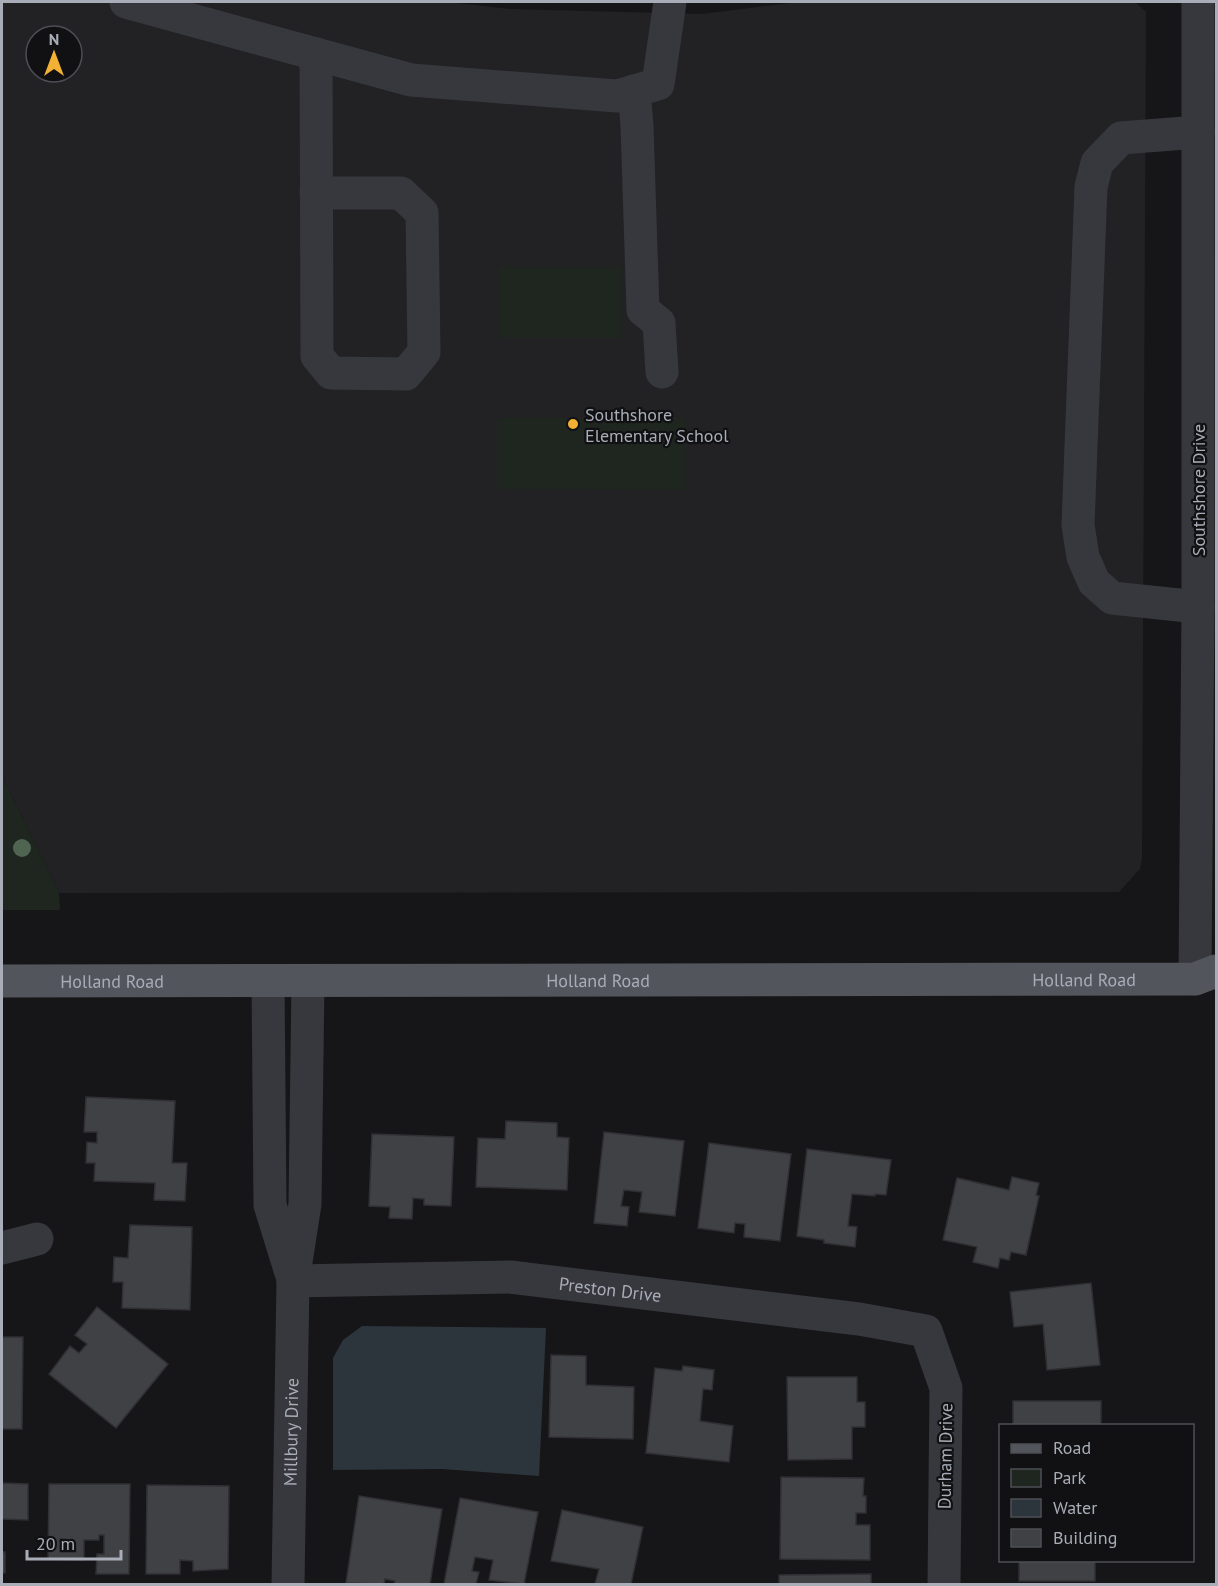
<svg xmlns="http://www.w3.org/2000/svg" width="1218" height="1586" font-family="'PT Sans',sans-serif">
<rect width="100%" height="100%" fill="#161618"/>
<path fill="#222225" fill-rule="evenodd" d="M2 2H448L510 9 701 14 798 2H1135L1146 12 1142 858 1140 869 1119 892 59 893 2 776ZM36 36H72V72H36Z"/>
<path fill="#1e261f" d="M499 267H621V338H499Z
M497 418H685V490L497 489Z
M2 776 59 893 60 910H2Z"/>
<path fill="#2c353c" d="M362 1326 546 1328 539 1476 442 1469 333 1470V1358L343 1340Z"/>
<path fill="#404145" stroke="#303034" stroke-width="1.5" d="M86 1097 175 1101 172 1163H187L185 1201 154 1200 155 1183 94 1181 95 1163H86L87 1142 97 1143V1132H84Z
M506 1121 557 1123V1137L569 1138 567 1190 476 1187 478 1138 505 1139Z
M604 1132 684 1141 675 1216 639 1212 642 1192 624 1190 621 1206 629 1207 627 1226 594 1223Z
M372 1134 454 1137 451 1206 424 1205V1199L413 1198 412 1219 389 1218 390 1207 369 1206Z
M709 1143 791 1154 780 1241 744 1237 745 1224 735 1223 734 1233 698 1228Z
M807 1149 891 1160 886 1195 875 1194V1196L852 1194 848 1226 857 1227 855 1247 824 1243V1240L797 1236Z
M1012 1177 1039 1183 1036 1195 1039 1196 1026 1255 1011 1252 1009 1260 1000 1258 998 1268 973 1262 977 1247 943 1240 957 1178 1009 1190Z
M130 1225 192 1227 190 1310 122 1308 123 1282H113L114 1257 128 1258Z
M1091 1283 1100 1365 1047 1370 1043 1324 1014 1327 1010 1292Z
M97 1307 168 1364 116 1428 49 1374 70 1346 79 1353 87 1344 75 1335Z
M2 1337H23L22 1429H2Z
M551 1355 586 1356V1385L634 1387 633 1439 549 1437Z
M683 1366 714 1370 712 1390 703 1389 700 1421 733 1426 729 1462 646 1453 655 1368 682 1371Z
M787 1377H857V1402H865V1427H852V1459L788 1460Z
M1013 1401H1101V1426H1013Z
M781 1477 864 1478 863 1496H866V1513H856V1525H870V1560L780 1559Z
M2 1483 28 1484V1520L2 1519Z
M49 1484H130L129 1574H96L97 1554H104V1535H99V1540H84V1560L48 1559Z
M147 1485 229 1486 228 1569 193 1571V1561L180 1560V1574H146Z
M359 1496 442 1509 430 1584H394L395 1581 385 1579 384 1584 346 1583Z
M460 1498 538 1512 524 1584 489 1580 493 1560 475 1557 472 1571 479 1572 476 1584H444Z
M562 1510 643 1527 631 1584H595L599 1569 551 1561Z
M2 1552H5V1573H2Z
M1019 1560H1095V1581H1019Z
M871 1574V1584H779V1575Z"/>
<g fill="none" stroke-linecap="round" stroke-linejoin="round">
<g stroke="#37383d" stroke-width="33">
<path d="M126 2 411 80 617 96 658 84 670 2"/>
<path d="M316 54 317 356 331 373 406 374 424 352 422 213 401 193H316"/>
<path d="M634 91 637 126 643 310 659 323 662 372"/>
<path d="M1198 132 1121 138 1097 163 1091 187 1078 525 1083 557 1094 582 1112 598 1198 607"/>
<path d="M1195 979 1198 607V2"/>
<path d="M268 981 270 1205 291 1273"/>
<path d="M2 1248 37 1239"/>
<path id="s1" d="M293 1281 510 1277 859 1319 926 1331 946 1388 944 1584"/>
<path id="s2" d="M288 1584 293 1281 305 1204 308 981"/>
</g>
<path stroke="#53555c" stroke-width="33" id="s3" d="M2 981 1195 979 1216 971"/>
</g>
<circle fill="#506452" cx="22" cy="848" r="9"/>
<circle fill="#f2b134" stroke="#111113" stroke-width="2" cx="573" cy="424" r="6"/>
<g text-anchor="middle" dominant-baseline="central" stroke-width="4.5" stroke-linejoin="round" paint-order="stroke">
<g font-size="18" fill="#a8adb8" stroke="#111113" text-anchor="start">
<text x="585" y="414">Southshore<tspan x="585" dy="21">Elementary School</tspan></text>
</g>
<g font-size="18" fill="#a8adb8" stroke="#111113">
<text transform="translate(1198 490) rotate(-90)">Southshore Drive</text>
<text stroke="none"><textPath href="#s3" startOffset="1082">Holland Road</textPath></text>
<text stroke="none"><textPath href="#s3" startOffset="596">Holland Road</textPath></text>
<text stroke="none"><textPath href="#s3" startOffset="110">Holland Road</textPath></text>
<text stroke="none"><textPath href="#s1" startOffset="318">Preston Drive</textPath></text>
<text stroke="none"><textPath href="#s2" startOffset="152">Millbury Drive</textPath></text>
<text transform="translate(945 1456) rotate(-89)">Durham Drive</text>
</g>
</g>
<rect width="1218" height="1586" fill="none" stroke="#a8adb8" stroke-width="6"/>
<rect x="999" y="1424" width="195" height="138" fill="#111113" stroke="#4d4f55" stroke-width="1.5"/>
<rect x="1011" y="1444" width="30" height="9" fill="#53555c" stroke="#4d4f55" stroke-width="1.5"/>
<text x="1053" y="1454" font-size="18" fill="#a8adb8">Road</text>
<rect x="1011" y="1469" width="30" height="18" fill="#1e261f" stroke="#4d4f55" stroke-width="1.5"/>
<text x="1053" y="1484" font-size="18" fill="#a8adb8">Park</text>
<rect x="1011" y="1499" width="30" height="18" fill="#2c353c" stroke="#4d4f55" stroke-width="1.5"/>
<text x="1053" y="1514" font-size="18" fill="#a8adb8">Water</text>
<rect x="1011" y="1529" width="30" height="18" fill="#404145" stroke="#4d4f55" stroke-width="1.5"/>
<text x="1053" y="1544" font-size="18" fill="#a8adb8">Building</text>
<g transform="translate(54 54)"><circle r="28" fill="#111113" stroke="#4d4f55" stroke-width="1.5"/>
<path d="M0-4.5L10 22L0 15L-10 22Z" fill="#f2b134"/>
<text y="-9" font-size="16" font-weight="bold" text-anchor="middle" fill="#a8adb8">N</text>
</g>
<path d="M27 1550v9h94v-9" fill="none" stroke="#a8adb8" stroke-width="3"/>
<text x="36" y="1550" font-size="18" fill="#a8adb8" stroke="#111113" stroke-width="4.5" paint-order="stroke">20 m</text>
</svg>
